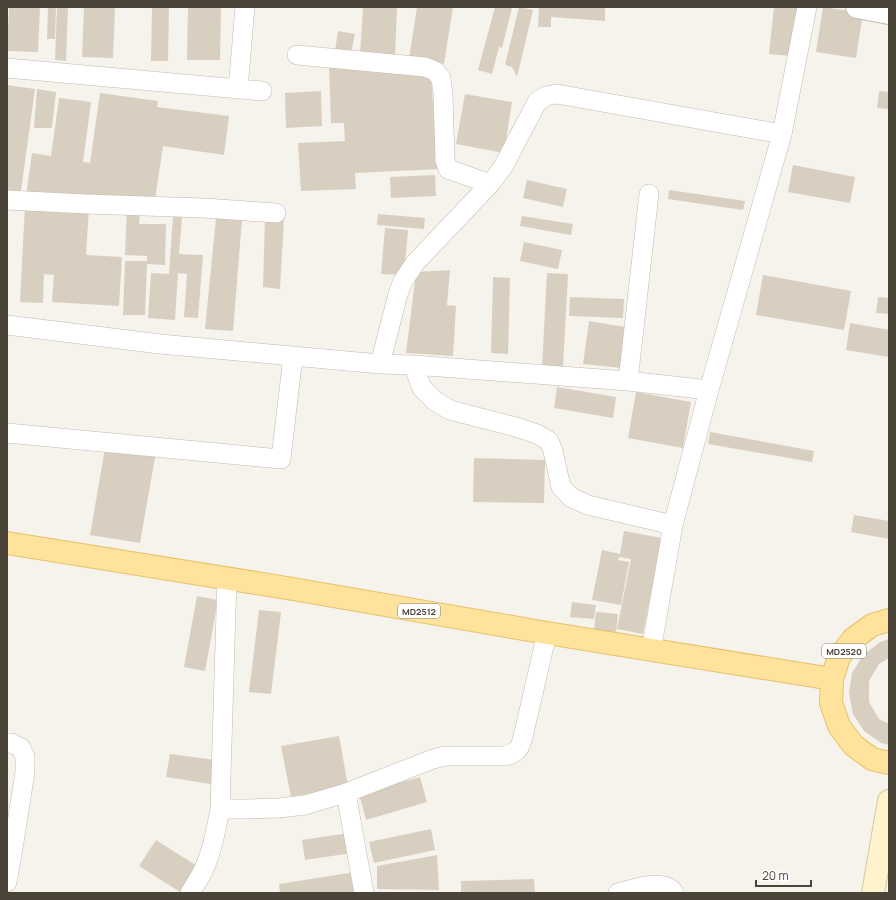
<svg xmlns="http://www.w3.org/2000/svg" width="896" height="900" font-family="Manrope,sans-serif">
<rect width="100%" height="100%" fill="#f6f3ec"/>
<path fill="#d8cfc1" d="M9 7H40L38 52 7 51Z
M48 7H56L55 39H47Z
M57 7H68L66 61 55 60Z
M84 7H115L113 58 82 57Z
M152 7H169L168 61H151Z
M188 7H221L220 60H187Z
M363 7H397L395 56 360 54Z
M417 7H453L444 64 409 59Z
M495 7H508L512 8 502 48 499 47 492 74 478 70Z
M519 7 533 10 517 77 512 67 505 65Z
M539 7H605V21L551 17V27H538Z
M774 7H798L793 56 769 54Z
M823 7 863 13 856 58 816 52Z
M338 31 355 34 351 53 335 51Z
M329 66 431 77 434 115 441 169 355 173 356 189 301 191 298 143 345 141 344 123H331Z
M7 85 35 89 20 198 7 196Z
M37 89 56 92 52 128H34Z
M321 91 322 126 286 128 285 93Z
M879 91 889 92V109L877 108Z
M100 93 158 101 157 107 229 116 224 155 163 146 154 206 26 196 32 153 51 156 59 98 91 102 83 162 90 163Z
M465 94 512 102 504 153 456 144Z
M793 165 855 177 850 203 788 192Z
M435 175 436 196 391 198 390 177Z
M527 180 567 189 563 207 523 198Z
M669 190 745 201 743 210 668 199Z
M25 205 89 208 86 255 122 257 119 306 52 302 54 275 44 274 43 303 20 302Z
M127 208 140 209 139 224H166L165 265 147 264 145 315H123L125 261H147V256L125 255Z
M378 214 425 218 424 229 377 225Z
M173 216 182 217 179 254 203 255 198 318 184 317 187 274 178 273 175 320 148 318 151 273 169 274Z
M522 216 573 224 571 235 520 226Z
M216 218 242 220 233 331 205 329Z
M265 219H284L280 289 263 287Z
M385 228 408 230 404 275 381 274Z
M524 242 562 250 558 269 520 261Z
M450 270 447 305 456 306 453 356 406 353 416 272Z
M547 273 568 274 563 368 542 367Z
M763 275 851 291 844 330 756 315Z
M493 277 510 278 508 354 491 353Z
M570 297 624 299 623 318 569 316Z
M878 297 889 298V314L876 313Z
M589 321 625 327 621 368 583 364Z
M850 323 889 330V357L846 350Z
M557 387 616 397 613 418 554 408Z
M636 392 691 402 683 448 628 438Z
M710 432 814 451 812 462 708 444Z
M106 443 156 452 140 543 90 535Z
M474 458 545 460 544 503 473 502Z
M854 515 889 521V539L851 532Z
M624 531 662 538 643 634 617 629 631 559 619 557 618 560 629 562 621 605 592 600 602 550 620 554Z
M197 596 218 600 205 671 184 667Z
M572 602 596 605 594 619 570 617Z
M259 610 281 612 271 694 249 692Z
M596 612 618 614 616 632 594 630Z
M889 639V658L879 664 869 681V702L879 719 889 724V745L881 743 864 731 853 714 849 693 852 673 863 655 880 642Z
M339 736 348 786 291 797 281 746Z
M170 754 215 760 211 784 166 777Z
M420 777 427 802 366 820 359 794Z
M431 829 435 850 374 863 369 842Z
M349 833 352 853 305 860 302 840Z
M156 840 197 866 180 892 139 866Z
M437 855 439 890 377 889V866Z
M355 872 358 893H280L279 884Z
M534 879 535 893H461V881Z"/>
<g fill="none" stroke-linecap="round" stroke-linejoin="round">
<g stroke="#c2bbae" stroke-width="20">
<path id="minor" d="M297 55 425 67 435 71 441 78 443 94 445 160 448 169 490 184
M7 68 262 91
M238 89 245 7
M7 200 86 204 204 208 276 213
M7 325 160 344 380 364 413 365 628 381 709 390
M380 364 398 294 403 281 415 263 490 184 503 167 537 102 546 96 557 94 782 134
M413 365 422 388 435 401 450 410 516 427 537 434 549 441 553 451 561 487 572 498 588 505 673 525
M628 381 649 194
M7 433 281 459 293 356
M651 651 673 525 709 390 782 134 807 7
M7 743H11L21 748 25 757V772L14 842 7 882
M346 793 364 893
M220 809H246L279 808 305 805 346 793 433 759 445 756H505C517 753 520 749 523 737L547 633
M190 893C194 886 199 879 203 871 212 852 216 830 220 809L227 578
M618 893C631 890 665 877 674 893"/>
</g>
<g stroke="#c2bbae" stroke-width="24">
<path id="tertiary" d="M857 7 889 13"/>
</g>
<g stroke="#d6c79b" stroke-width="24">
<path id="secondary" d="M873 893 889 801"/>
</g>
<g stroke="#e6c16a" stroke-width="24">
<path id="primary" d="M7 543 287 588 547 633 832 679
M889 620 872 625 853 639 839 657 832 679 831 703 839 726 853 745 872 759 889 763"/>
</g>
<use href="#minor" stroke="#fff" stroke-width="19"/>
<use href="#tertiary" stroke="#fff" stroke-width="22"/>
<use href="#secondary" stroke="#fff3cd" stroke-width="22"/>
<use href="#primary" stroke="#ffe39c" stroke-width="22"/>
</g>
<g text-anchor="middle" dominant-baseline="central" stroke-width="3" stroke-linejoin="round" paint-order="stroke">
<g fill="#fff" stroke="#817c74" stroke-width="1">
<rect x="398" y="604" width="42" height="14" rx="3"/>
<rect x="822" y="644" width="44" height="14" rx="3"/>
</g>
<g font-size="9" font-weight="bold" fill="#4b4439">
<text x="419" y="611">MD2512</text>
<text x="844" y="651">MD2520</text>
</g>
</g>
<rect width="896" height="900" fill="none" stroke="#4b4439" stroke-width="16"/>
<path d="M756 880v6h55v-6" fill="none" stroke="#4b4439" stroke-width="2"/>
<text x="762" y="880" font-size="12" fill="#4b4439" stroke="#ffffff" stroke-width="3" paint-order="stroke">20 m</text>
</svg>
